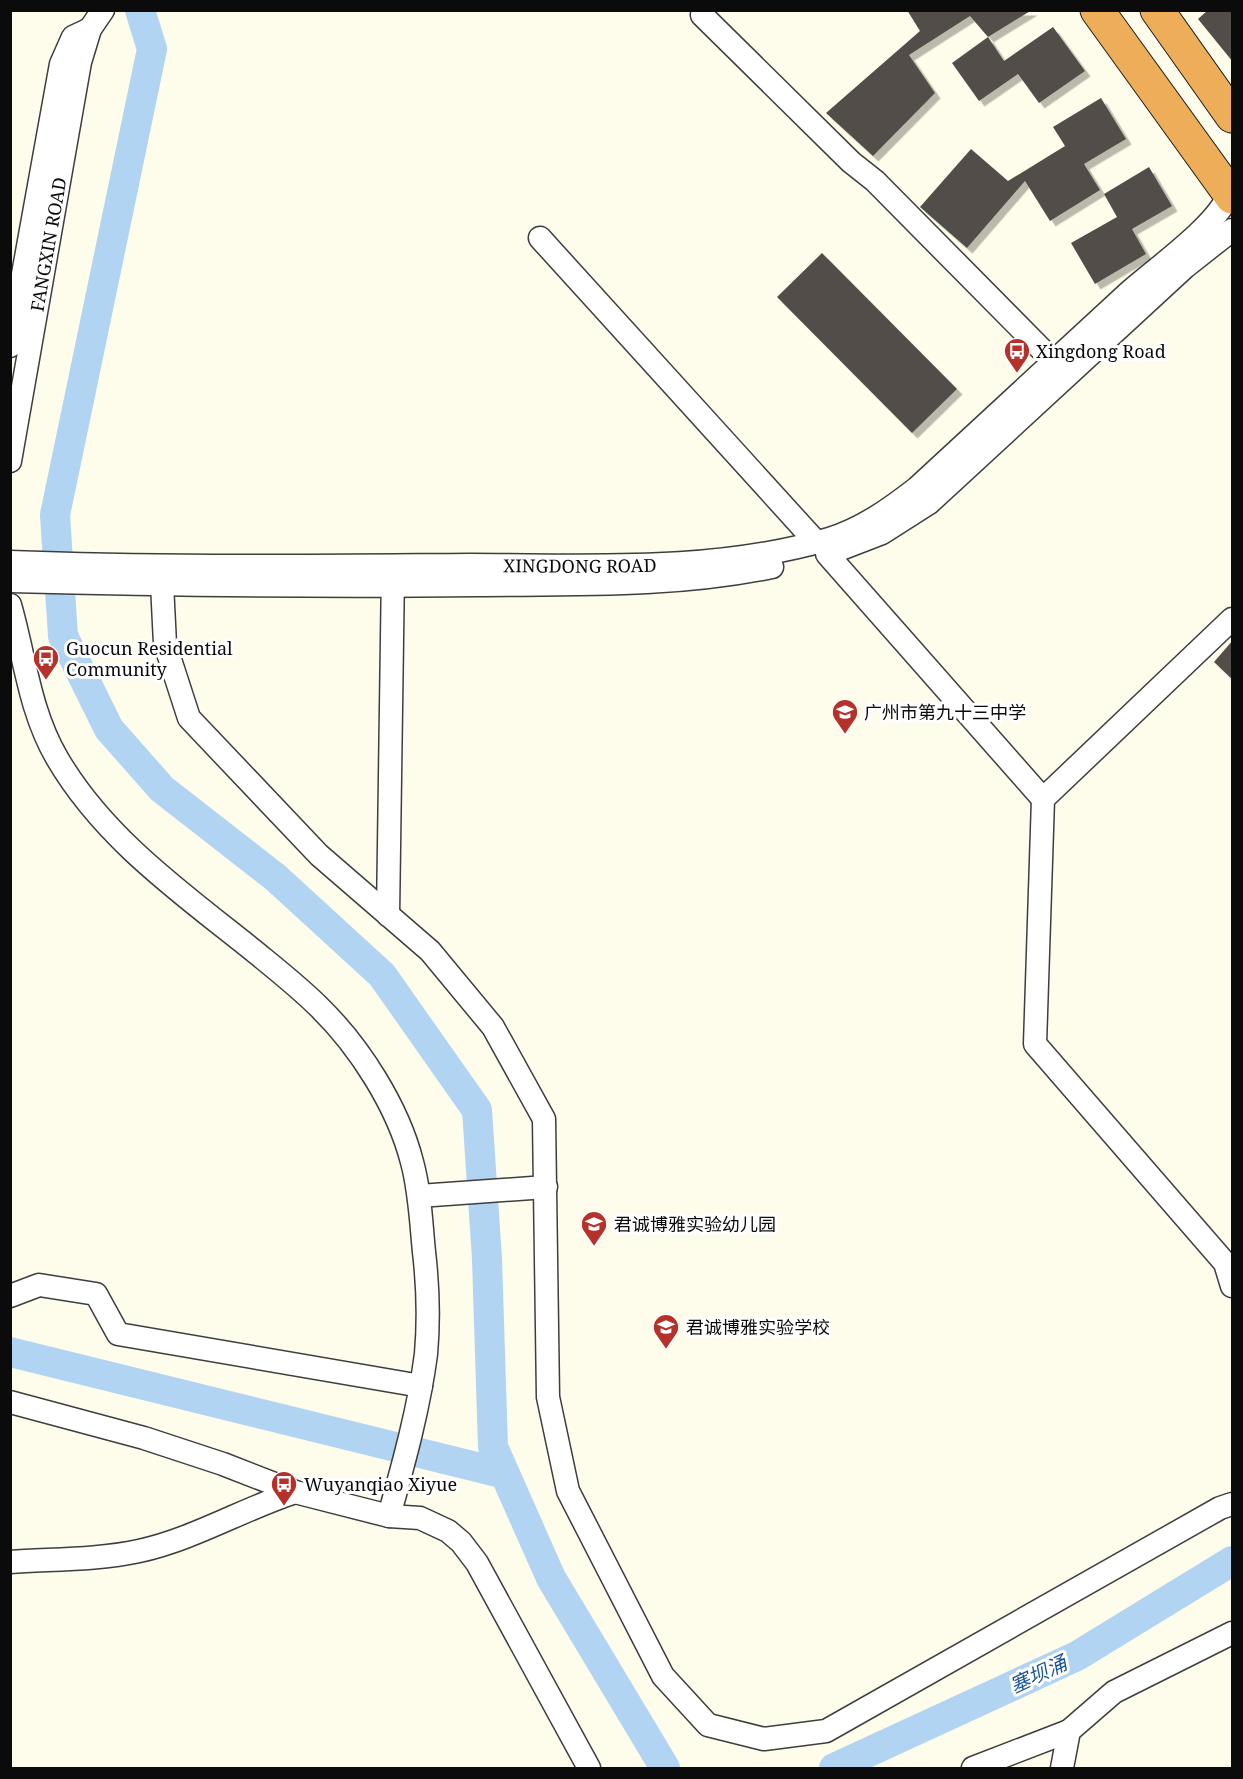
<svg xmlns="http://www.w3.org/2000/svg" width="1243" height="1779" font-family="'Noto Serif','Noto Sans SC',serif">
<defs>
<filter id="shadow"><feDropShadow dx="5.5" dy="5.5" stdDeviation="0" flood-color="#0004"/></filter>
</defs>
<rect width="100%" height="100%" fill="#fefcea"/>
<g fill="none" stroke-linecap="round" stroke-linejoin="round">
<path stroke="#b1d4f3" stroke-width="30" d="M140 10 152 49 55 515 63 636 109 729 162 789 275 877 382 975 477 1110 487 1259 493 1447 551 1578 665 1768
M10 1352 505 1474
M834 1768 1077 1656 1232 1561"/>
</g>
<path fill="#534e48" filter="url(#shadow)" d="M907 10H1032L988 37 970 16 909 55 935 93 873 156 826 113 920 31Z
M1208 10H1233V62L1198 19Z
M1053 27 1085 71 1039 103 1018 74 979 101 952 63 988 37 1004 61Z
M1101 98 1126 139 1084 164 1100 190 1050 221 1025 181 967 248 920 207 971 149 1008 181 1065 146 1053 127Z
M1149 167 1172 206 1132 229 1146 254 1095 284 1071 243 1117 217 1104 194Z
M822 253 957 389 912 433 777 297Z
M1233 640V680L1214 662Z"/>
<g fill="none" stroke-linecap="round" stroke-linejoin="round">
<g stroke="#3e3e3e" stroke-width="25">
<g id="minor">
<path d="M702 15 851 162 875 181 1054 362"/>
<path d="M540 238 816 542"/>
<path d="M10 346 61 64 73 37 90 29"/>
<path id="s1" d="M10 461 80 62 90 29 103 10"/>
<path d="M838 550 882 533 929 503 1185 267 1232 230"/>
<path d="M827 554 1043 799"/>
<path id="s2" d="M10 562C163 568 317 566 470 565 590 565 712 573 829 539 862 529 890 509 917 488 987 424 1056 359 1126 295 1152 271 1219 225 1229 193"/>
<path d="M10 581C166 585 322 587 478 585 577 584 674 587 772 567"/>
<path d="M162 584 165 644 189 718 319 855 430 951 493 1027 544 1119 548 1397 568 1491 663 1676 708 1725 764 1739 826 1731 1220 1508 1232 1504"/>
<path d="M10 605C25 657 29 710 57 758 104 839 183 894 254 951 276 969 299 987 319 1007 360 1047 398 1107 412 1162 420 1191 421 1222 424 1252 428 1286 429 1320 426 1354 419 1408 404 1462 389 1516"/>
<path d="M1232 619 1043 799 1035 1044 1225 1263 1232 1286"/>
<path d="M388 915 393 570"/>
<path d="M419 1196 546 1187"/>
<path d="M10 1296 39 1285 96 1294 118 1334 421 1386"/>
<path d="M10 1402 144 1438 223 1464 295 1492 389 1516 420 1518 448 1531 461 1542 477 1563 589 1768"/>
<path d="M10 1562C53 1559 97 1560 139 1551 194 1539 243 1509 295 1492"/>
<path d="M973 1768 1069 1731"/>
<path d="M1062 1768 1069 1731 1114 1692 1232 1633"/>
</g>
</g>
<g stroke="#1c1c1c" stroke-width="35">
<path id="highway" d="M1097 10 1232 197
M1157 10 1232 116"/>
</g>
<use href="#minor" stroke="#fff" stroke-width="22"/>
<use href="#highway" stroke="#eead58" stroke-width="33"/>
</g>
<defs>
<g id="bus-pin" transform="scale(1.35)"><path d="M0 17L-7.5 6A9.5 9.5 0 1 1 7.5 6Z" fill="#b5322a" stroke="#fff"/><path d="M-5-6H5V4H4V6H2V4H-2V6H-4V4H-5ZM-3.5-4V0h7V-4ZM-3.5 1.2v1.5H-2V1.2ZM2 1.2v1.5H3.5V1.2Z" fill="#fff"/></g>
<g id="school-pin" transform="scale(1.35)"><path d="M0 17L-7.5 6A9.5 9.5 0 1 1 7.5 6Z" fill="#b5322a" stroke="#fff"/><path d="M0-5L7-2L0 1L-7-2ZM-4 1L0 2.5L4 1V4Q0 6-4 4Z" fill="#fff"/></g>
</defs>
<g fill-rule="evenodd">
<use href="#bus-pin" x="1017" y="351"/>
<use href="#bus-pin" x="46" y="658"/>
<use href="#school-pin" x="845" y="712"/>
<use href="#school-pin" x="594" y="1224"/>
<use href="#school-pin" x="666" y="1327"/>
<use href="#bus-pin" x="284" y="1484"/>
</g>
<g text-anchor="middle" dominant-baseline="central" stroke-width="6" stroke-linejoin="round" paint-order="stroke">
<g font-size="18" fill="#0b0b0b" stroke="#fff">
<text stroke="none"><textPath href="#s1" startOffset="220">FANGXIN ROAD</textPath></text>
<text stroke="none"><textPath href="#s2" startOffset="570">XINGDONG ROAD</textPath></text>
</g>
<g font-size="18" fill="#0b0b0b" stroke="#fff" text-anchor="start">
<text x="1036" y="351">Xingdong Road</text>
<text x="66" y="648">Guocun Residential<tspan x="66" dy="21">Community</tspan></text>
<text x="864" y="712">广州市第九十三中学</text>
<text x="614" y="1224">君诚博雅实验幼儿园</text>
<text x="686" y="1327">君诚博雅实验学校</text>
<text x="304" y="1484">Wuyanqiao Xiyue</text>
</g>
<g font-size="20" font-style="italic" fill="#1b5497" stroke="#fff">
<text transform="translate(1038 1674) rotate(-25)">塞坝涌</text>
</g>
</g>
<rect width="1243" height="1779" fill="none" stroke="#0b0b0b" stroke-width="24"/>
</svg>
